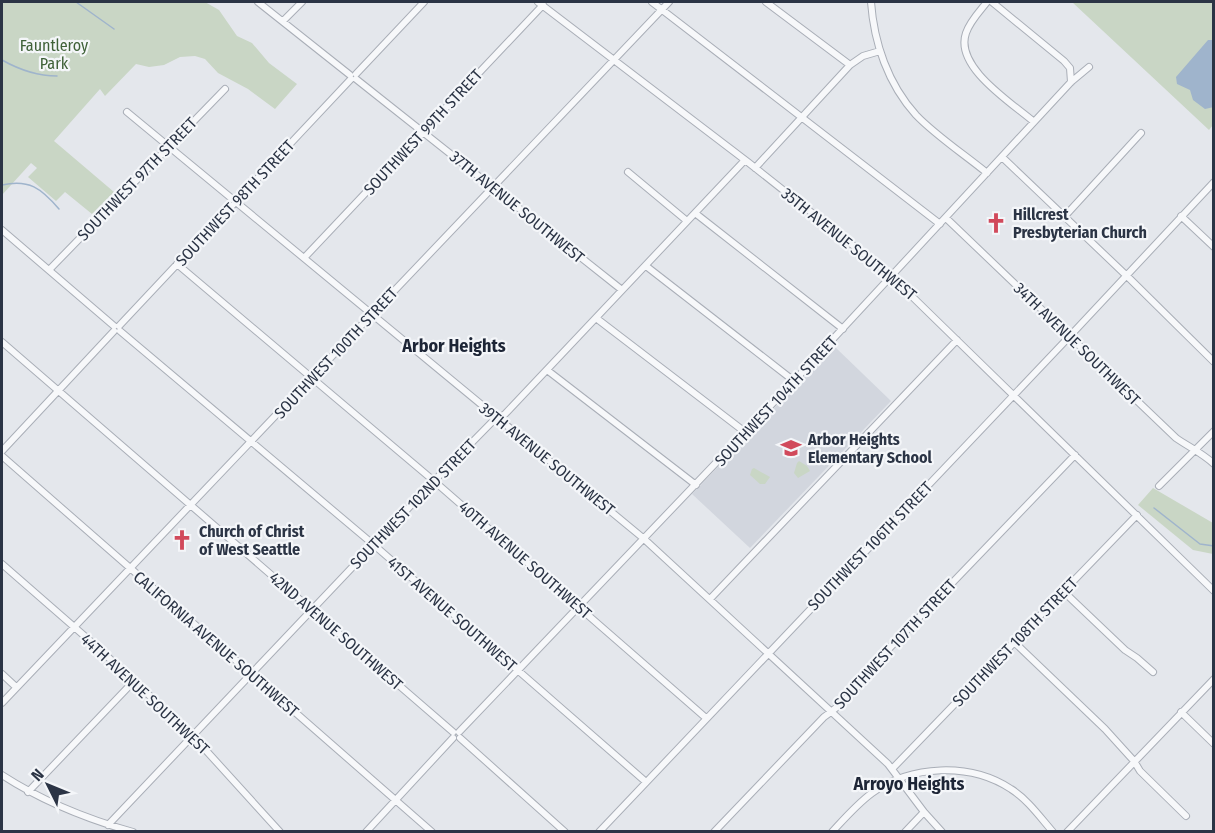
<svg xmlns="http://www.w3.org/2000/svg" width="1215" height="833" font-family="'Fira Sans Condensed',sans-serif">
<rect width="100%" height="100%" fill="#e4e7ec"/>
<path fill="#d2d6de" d="M834 346 891 401 750 548 692 494Z"/>
<path fill="#c9d6c5" d="M2 2H205L219 10 237 36 252 43 269 63 297 84 275 109 248 89 218 73 205 59 195 56 180 57 164 65 149 67 136 64 105 96 100 89 54 141 114 192 92 214 65 192 56 201 28 177 37 168 31 163 2 195Z
M1072 2H1213V125L1209 130Z
M799 461 807 466 810 471 798 478 794 473 797 463Z
M754 468 770 477 765 484H760L750 475 752 469Z
M1153 488 1213 523V554L1193 550 1138 505Z"/>
<path fill="#9fb4cc" d="M1208 40H1213L1214 107 1205 109 1193 100 1190 90 1177 84 1176 77Z"/>
<g fill="none" stroke-linecap="round" stroke-linejoin="round">
<path stroke="#9fb4cc" stroke-width="1.5" d="M76 2 114 29
M2 60C18 69 38 76 57 76
M2 185C29 179 41 188 59 209
M1154 508 1200 544 1214 546"/>
<g stroke="#a9aeb7" stroke-width="8">
<path id="minor" d="M258 2 350 75
M538 2 749 163 888 273 1214 591
M652 2 940 224
M766 2 850 65
M871 2C874 43 888 84 916 115 935 135 965 155 987 173
M987 2C980 11 970 21 966 33 954 67 1012 103 1034 122
M992 2 1064 61 1070 68 1071 82
M283 21 302 2
M356 74 424 2
M356 79 622 290
M127 112 643 538 888 764 924 812 942 832
M1002 157 1130 279 1214 362
M755 168 850 65 863 56 880 51
M628 172 687 221
M695 213 843 329
M1065 216 1141 133
M1181 216 1214 247
M946 218 1176 438C1189 447 1202 453 1214 464
M2 230 114 326
M304 258 543 5
M177 264 434 481 706 718
M646 266 794 381
M49 270 225 89
M596 318 745 432
M119 326 351 79
M120 331 374 545 646 782
M2 342 453 732
M547 370 696 485
M2 451 114 331
M2 456 432 832
M1159 486 1214 431
M2 564 96 646 192 735 280 832
M1063 591 1125 650 1137 658 1153 672
M710 599 957 340
M1014 642 1105 729 1134 761 1140 771 1186 816
M2 674 16 687
M2 703 669 2
M1181 712 1214 744
M459 732 794 381 1071 82 1089 67
M460 738 565 832
M892 769 1137 515
M2 775C42 801 87 819 133 832
M28 792 134 681
M108 825 434 481 491 423 505 414 745 160
M366 832 453 738
M599 832 1069 337 1214 182
M714 832 824 717C848 701 865 678 882 656L1075 455
M832 832C845 818 857 804 872 793 911 765 970 762 1011 789 1027 799 1040 817 1053 832
M905 832 924 812
M1067 832 1214 679"/>
</g>
<use href="#minor" stroke="#f7f8fa" stroke-width="6"/>
</g>
<defs>
<g id="church-bare" transform="scale(1.62)"><path d="M-1.2-6h2.4v3.5h3.3v2.4h-3.3V6h-2.4V-.1h-3.3v-2.4h3.3Z" fill="#d1495b" stroke="#f4f6f9" stroke-width="2.5" paint-order="stroke"/></g>
<g id="school-bare" transform="scale(1.62)"><path d="M0-5L7-2L0 1L-7-2ZM-4 1L0 2.5L4 1V4Q0 6-4 4Z" fill="#d1495b" stroke="#f4f6f9" stroke-width="2.5" paint-order="stroke"/></g>
</defs>
<g fill-rule="evenodd">
<use href="#church-bare" x="996" y="223"/>
<use href="#school-bare" x="791" y="448"/>
<use href="#church-bare" x="182" y="540"/>
</g>
<g text-anchor="middle" dominant-baseline="central" stroke-width="4.5" stroke-linejoin="round" paint-order="stroke">
<g font-size="16" fill="#3f6138" stroke="#f4f6f9">
<text x="54" y="45">Fauntleroy<tspan x="54" dy="18">Park</tspan></text>
</g>
<g font-size="16" fill="#2b3445" stroke="#f4f6f9">
<text transform="translate(423 132) rotate(-47)">SOUTHWEST 99TH STREET</text>
<text transform="translate(137 179) rotate(-46)">SOUTHWEST 97TH STREET</text>
<text transform="translate(235 203) rotate(-47)">SOUTHWEST 98TH STREET</text>
<text transform="translate(517 207) rotate(39)">37TH AVENUE SOUTHWEST</text>
<text transform="translate(849 244) rotate(39)">35TH AVENUE SOUTHWEST</text>
<text transform="translate(1077 344) rotate(44)">34TH AVENUE SOUTHWEST</text>
<text transform="translate(336 353) rotate(-47)">SOUTHWEST 100TH STREET</text>
<text transform="translate(776 401) rotate(-47)">SOUTHWEST 104TH STREET</text>
<text transform="translate(547 459) rotate(39)">39TH AVENUE SOUTHWEST</text>
<text transform="translate(413 504) rotate(-46)">SOUTHWEST 102ND STREET</text>
<text transform="translate(870 546) rotate(-46)">SOUTHWEST 106TH STREET</text>
<text transform="translate(525 560) rotate(41)">40TH AVENUE SOUTHWEST</text>
<text transform="translate(452 614) rotate(41)">41ST AVENUE SOUTHWEST</text>
<text transform="translate(336 631) rotate(41)">42ND AVENUE SOUTHWEST</text>
<text transform="translate(1015 642) rotate(-46)">SOUTHWEST 108TH STREET</text>
<text transform="translate(216 644) rotate(41)">CALIFORNIA AVENUE SOUTHWEST</text>
<text transform="translate(895 644) rotate(-47)">SOUTHWEST 107TH STREET</text>
<text transform="translate(145 694) rotate(43)">44TH AVENUE SOUTHWEST</text>
</g>
<g font-size="16" font-weight="bold" fill="#2b3445" stroke="#f4f6f9" text-anchor="start">
<text x="1013" y="214">Hillcrest<tspan x="1013" dy="18">Presbyterian Church</tspan></text>
<text x="808" y="439">Arbor Heights<tspan x="808" dy="18">Elementary School</tspan></text>
<text x="199" y="531">Church of Christ<tspan x="199" dy="18">of West Seattle</tspan></text>
</g>
<g font-size="18" font-weight="bold" fill="#1d2536" stroke="#f4f6f9">
<text x="454" y="346">Arbor Heights</text>
<text x="909" y="784">Arroyo Heights</text>
</g>
</g>
<rect width="1215" height="833" fill="none" stroke="#2b3445" stroke-width="6"/>
<g transform="translate(48 785) rotate(313)" stroke="#f4f6f9" stroke-width="4.5" paint-order="stroke">
<path d="M0-4.5L10 22L0 15L-10 22Z" fill="#2b3445"/>
<text y="-9" font-size="16" font-weight="bold" text-anchor="middle" fill="#2b3445">N</text>
</g>
</svg>
